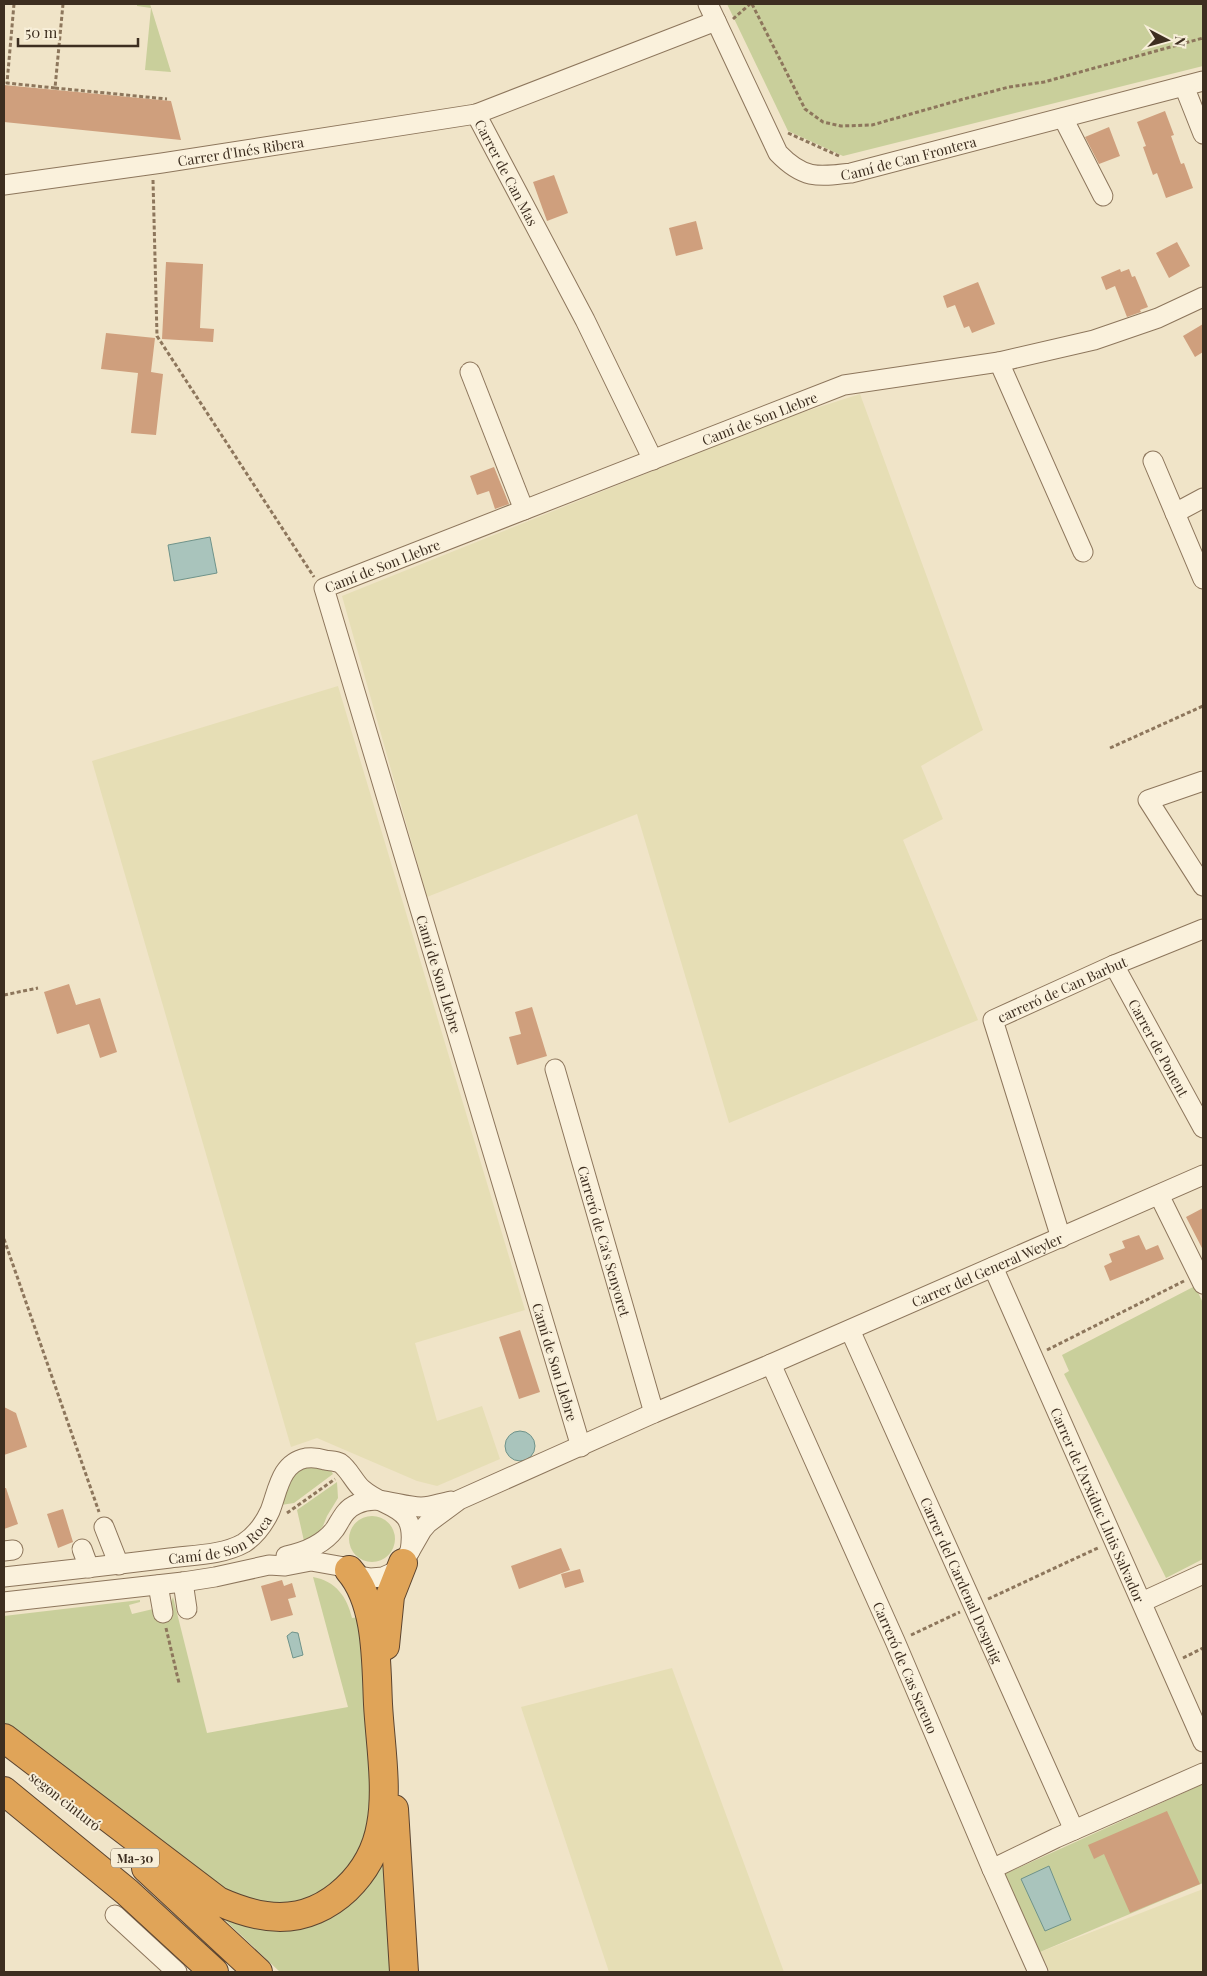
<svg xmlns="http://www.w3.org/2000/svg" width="1207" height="1976" font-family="'Playfair Display',serif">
<rect width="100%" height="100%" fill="#f0e4c8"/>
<path fill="#e6deb5" d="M860 394 983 730 921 766 943 819 903 840 978 1020 729 1123 637 814 427 897 342 596 782 419Z
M338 686 525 1310 415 1343 437 1421 482 1406 500 1459 437 1486 417 1481 317 1438 291 1447 92 761Z
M672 1668 784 1972H609L521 1707Z
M1203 1889V1972H1050L1040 1952Z"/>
<path fill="#c9cf9b" d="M137 4H150L171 72 145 70 151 8 137 6Z
M727 4H1203V66L843 156 788 131Z
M1195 1286 1203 1303V1559L1166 1578 1064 1374 1069 1371 1062 1355Z
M311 1465 330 1469 333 1474 294 1503 281 1505 292 1474Z
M337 1482 338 1498 327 1516 323 1526 317 1534 304 1541 297 1510Z
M349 1539a23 23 0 1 1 46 0a23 23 0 1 1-46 0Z
M313 1577C336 1581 347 1597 352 1618L360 1617 371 1808 367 1831 357 1855 343 1874 319 1893 300 1902 279 1907 231 1898 4 1726V1616L140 1600V1602L129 1605 132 1614 170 1605 173 1597 207 1733 348 1707Z
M1203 1784V1883L1040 1952 1005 1874Z
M388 1839 396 1972H280L210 1906 282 1927Z"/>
<path fill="#a9c4bc" stroke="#6f938a" d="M210 537 217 573 174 581 168 545Z
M505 1446a15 15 0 1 1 30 0a15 15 0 1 1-30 0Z
M292 1632 298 1633 303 1655 293 1658 287 1636Z
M1049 1866 1071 1920 1045 1931 1021 1879Z"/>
<path fill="#cf9f7d" d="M4 85 171 101 181 140 4 122Z
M1165 111 1174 135 1171 136 1181 164 1184 163 1193 188 1166 198 1157 173 1153 175 1143 147 1146 146 1137 122Z
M1109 127 1120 156 1099 164 1085 137Z
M554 175 568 213 547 221 533 182Z
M696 221 703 249 676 256 669 228Z
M1177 242 1190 266 1169 278 1156 253Z
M166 262 203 264 200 328 214 329 213 342 162 339Z
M1120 269 1121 272 1129 269 1132 277 1135 276 1148 307 1140 310 1141 312 1127 317 1115 286 1106 290 1101 277Z
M978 282 995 324 972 333 969 326 964 328 955 305 947 308 943 296Z
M1203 324V352L1195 357 1183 336Z
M106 333 155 338 151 372 163 374 156 435 131 433 138 373 101 369Z
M494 467 509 504 495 509 489 491 477 495 470 476Z
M69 984 76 1005 100 998 117 1052 100 1058 89 1024 57 1034 44 992Z
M532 1007 547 1056 517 1065 509 1037 521 1034 515 1012Z
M1203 1208V1250L1186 1217Z
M1139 1235 1146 1250 1158 1245 1164 1259 1110 1281 1104 1266 1112 1262 1109 1254 1125 1248 1122 1241Z
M520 1330 540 1392 519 1399 499 1337Z
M4 1407 16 1413 27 1447 4 1455Z
M4 1488H6L18 1524 4 1529Z
M63 1509 73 1542 58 1548 47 1514Z
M561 1548 570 1570 519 1589 511 1566Z
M580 1569 584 1582 565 1588 561 1574Z
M282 1580 284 1586 292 1583 296 1597 288 1599 293 1615 271 1621 261 1586Z
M1167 1811 1200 1884 1130 1913 1104 1854 1094 1859 1088 1845Z"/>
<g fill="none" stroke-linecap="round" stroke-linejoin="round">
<g stroke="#8d765c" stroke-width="21">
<g id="minor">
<path id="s1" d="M708 4 778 153C803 179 817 177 851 173L1203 81"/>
<path d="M1184 86 1203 134"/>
<path id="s2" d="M476 114 585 320 653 460"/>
<path d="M1063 118 1103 196"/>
<path id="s3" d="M4 185 162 163 476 114 716 21"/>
<path d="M999 362 1083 552"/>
<path d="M470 372 524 510"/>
<path d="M1153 461 1203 579"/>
<path d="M1175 513 1203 498"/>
<path d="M1203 781 1148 800 1203 886"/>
<path id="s4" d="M1114 965 1203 1128"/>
<path id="s5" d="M555 1069 654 1413"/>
<path d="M1159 1195 1203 1284"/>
<path id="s6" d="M1061 1238 993 1020 1114 965 1203 929"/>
<path id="s7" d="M993 1267 1203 1742"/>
<path id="s8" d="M850 1330 1074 1830"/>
<path id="s9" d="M771 1364 895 1641 992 1869 1038 1972"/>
<path id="s10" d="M581 1447 324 588 844 385 999 362 1094 340 1158 318 1203 297"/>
<path d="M104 1527 119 1565"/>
<path d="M82 1549 89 1568"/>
<path d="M4 1551 13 1550"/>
<path d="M286 1556C305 1552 323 1545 335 1529 342 1518 345 1509 357 1504 377 1494 400 1507 421 1507 432 1507 440 1503 451 1501"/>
<path id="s11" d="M4 1577C59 1571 114 1565 170 1558 193 1555 223 1555 244 1543 256 1535 264 1524 270 1511 278 1491 280 1463 306 1458 313 1457 319 1458 325 1460 330 1461 336 1461 340 1463 349 1469 354 1482 362 1489 387 1511 418 1503 410 1551"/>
<path d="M183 1582 187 1609"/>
<path d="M158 1585 163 1613"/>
<path id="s12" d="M4 1602 183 1582 215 1577 269 1565 285 1566 311 1561 339 1566 359 1576 371 1578 383 1577 394 1572 403 1563 422 1530 428 1523 459 1500 654 1413 771 1364 1203 1175"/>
<path d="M1142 1602 1203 1574"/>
<path d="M992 1869 1056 1838 1203 1773"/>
<path d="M115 1915 177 1972"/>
</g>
</g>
<g stroke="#5b4430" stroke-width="30">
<path id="highway" d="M385 1646 390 1596 403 1563
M4 1738 218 1901C238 1910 258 1917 280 1917 330 1917 373 1873 381 1825 388 1788 380 1742 378 1704 376 1663 378 1603 349 1570
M4 1791 127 1892 214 1972
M394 1809 404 1972
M146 1868 258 1972"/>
</g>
<path stroke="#8d765c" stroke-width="3" stroke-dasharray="4 2.5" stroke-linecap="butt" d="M14 4 7 83 55 88 63 4
M752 4 805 109 823 122 841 126 872 125 960 100 1009 87 1044 82 1203 38
M733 19 750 4
M55 88 167 99
M788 133 839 156
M153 180 157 336 314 577
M1110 748 1203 706
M4 995 38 988
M4 1239 99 1512
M1047 1350 1184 1281
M287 1513 335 1479
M988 1599 1100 1547
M166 1628 179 1683
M911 1635 960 1612
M1183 1658 1203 1648"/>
<use href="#minor" stroke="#faf1dc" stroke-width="19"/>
<use href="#highway" stroke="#e0a458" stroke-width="28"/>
</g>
<g text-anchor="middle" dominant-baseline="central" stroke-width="4" stroke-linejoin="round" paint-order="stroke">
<rect fill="#f7eed8" stroke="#756857" stroke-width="1" x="111" y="1848.5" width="48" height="19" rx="4"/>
<g font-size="12" font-weight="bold" fill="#3d2e20">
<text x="135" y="1858">Ma-30</text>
</g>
<g font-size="14" fill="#3d2e20" stroke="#f7eed8">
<text stroke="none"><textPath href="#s3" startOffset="239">Carrer d'Inés Ribera</textPath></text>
<text stroke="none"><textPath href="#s1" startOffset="304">Camí de Can Frontera</textPath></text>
<text stroke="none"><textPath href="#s2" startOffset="66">Carrer de Can Mas</textPath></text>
<text stroke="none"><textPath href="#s10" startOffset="1364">Camí de Son Llebre</textPath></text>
<text stroke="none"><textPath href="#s10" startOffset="959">Camí de Son Llebre</textPath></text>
<text transform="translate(439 974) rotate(73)">Camí de Son Llebre</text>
<text stroke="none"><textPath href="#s6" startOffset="304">carreró de Can Barbut</textPath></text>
<text stroke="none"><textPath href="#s4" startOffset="94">Carrer de Ponent</textPath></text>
<text stroke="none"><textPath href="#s5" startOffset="179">Carreró de Ca's Senyoret</textPath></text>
<text stroke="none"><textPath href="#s12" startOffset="1072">Carrer del General Weyler</textPath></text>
<text transform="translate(555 1362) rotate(73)">Camí de Son Llebre</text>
<text stroke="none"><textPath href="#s7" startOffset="260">Carrer de l'Arxiduc Lluis Salvador</textPath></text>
<text stroke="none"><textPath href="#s11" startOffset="222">Camí de Son Roca</textPath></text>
<text stroke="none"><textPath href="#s8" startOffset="274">Carrer del Cardenal Despuig</textPath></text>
<text stroke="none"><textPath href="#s9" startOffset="332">Carreró de Cas Sereno</textPath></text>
<text transform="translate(65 1801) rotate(38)">segon cinturó</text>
</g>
</g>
<rect width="1207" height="1976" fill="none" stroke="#3d2e20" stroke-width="10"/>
<g transform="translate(1167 40) rotate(96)" stroke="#f7eed8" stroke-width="4" paint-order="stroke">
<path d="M0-4L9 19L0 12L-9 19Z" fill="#3d2e20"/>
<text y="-8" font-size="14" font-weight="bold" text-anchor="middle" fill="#3d2e20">N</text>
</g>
<path d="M18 38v8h120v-8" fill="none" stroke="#3d2e20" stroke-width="2.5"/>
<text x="25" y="38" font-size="15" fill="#3d2e20" stroke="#f7eed8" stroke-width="4" paint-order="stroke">50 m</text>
</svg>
